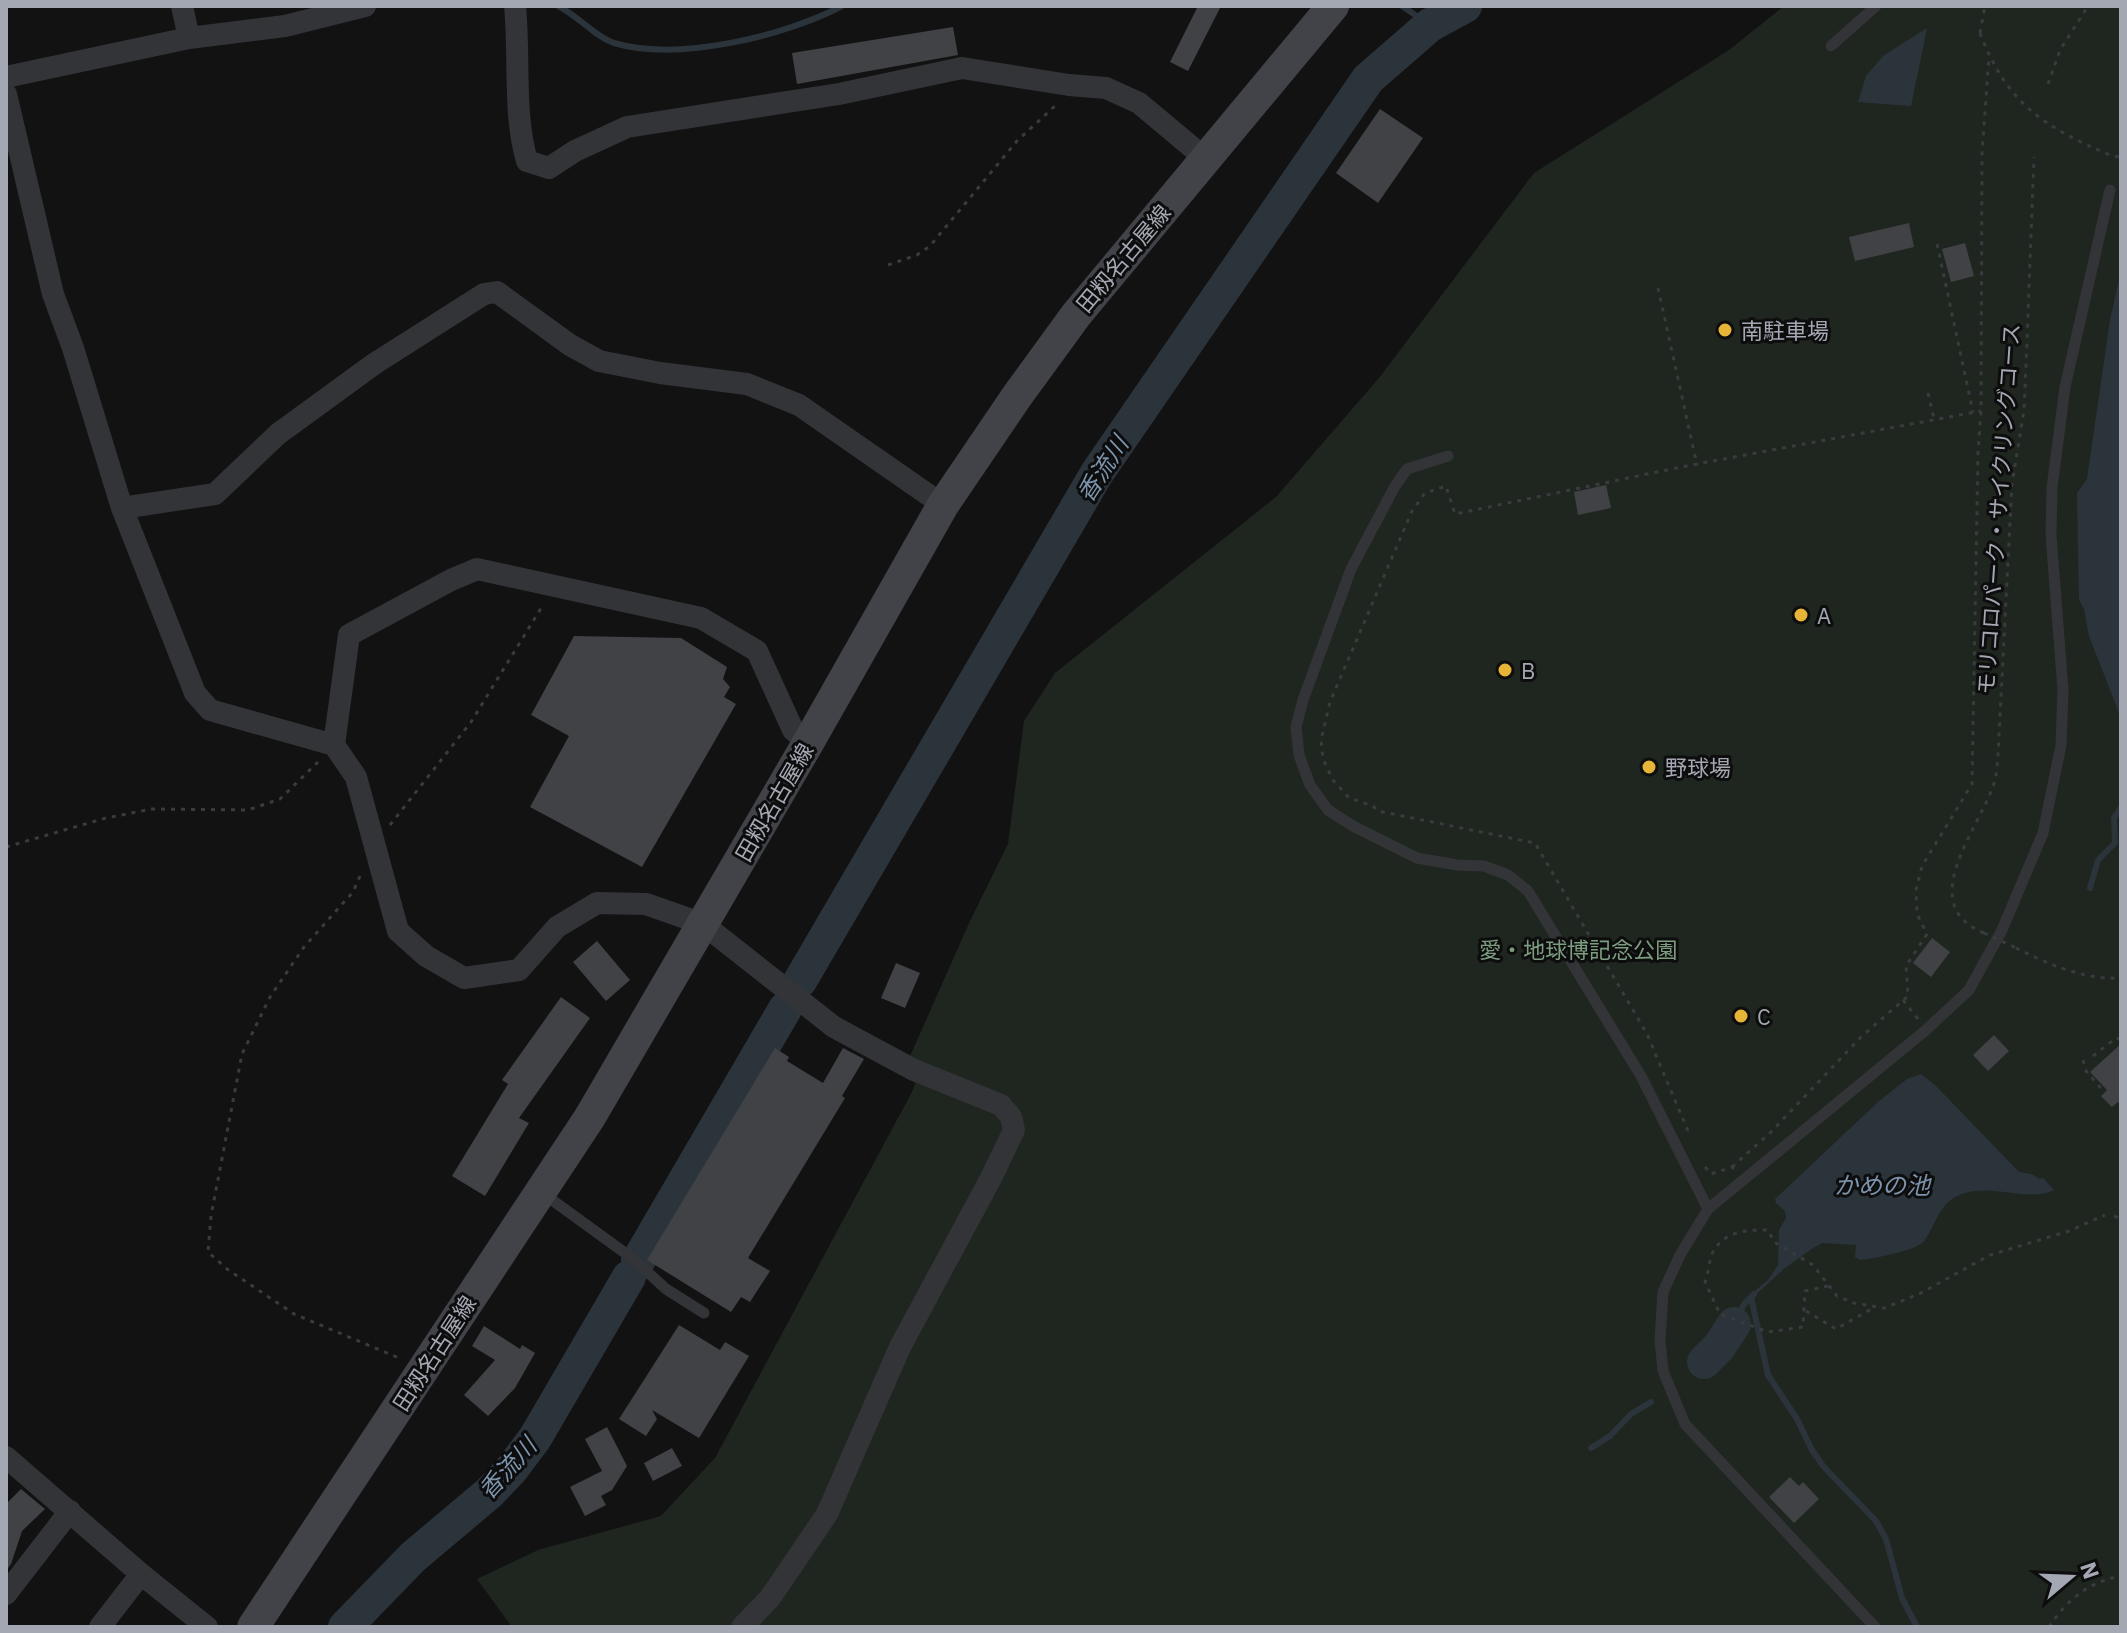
<svg xmlns="http://www.w3.org/2000/svg" width="2127" height="1633" font-family="'IBM Plex Sans','Noto Sans JP',sans-serif">
<rect width="100%" height="100%" fill="#121213"/>
<path fill="#1f2620" d="M1784 6H2121V1627H512L477 1579 538 1550 661 1516 715 1458 912 1092 920 1069 907 1063 970 921 1008 844 1024 721 1055 673 1276 497 1379 378 1534 173 1729 50Z"/>
<path fill="#2c343b" d="M1927 28 1911 106 1858 102 1866 76 1883 56Z
M2121 271V718L2089 636 2084 609 2079 600 2077 493 2087 479 2110 320Z
M1921 1074 1936 1086 2019 1172 2031 1174 2040 1179 2043 1178 2054 1190C2029 1203 1993 1183 1962 1194 1939 1202 1937 1223 1924 1241 1918 1250 1872 1259 1860 1260L1855 1257 1856 1245 1822 1243 1813 1248 1785 1268 1751 1299 1750 1295 1768 1280 1778 1265 1779 1230 1786 1218 1785 1211 1776 1203 1775 1199 1878 1102 1907 1079Z"/>
<g fill="none" stroke-linecap="round" stroke-linejoin="round">
<path stroke="#2c343b" stroke-width="6" d="M558 6C577 15 597 38 614 43 678 62 785 36 842 6
M1402 6 1430 25
M2090 888 2098 860 2115 843 2114 818 2121 807
M1751 1297 1768 1375 1797 1419 1812 1450 1823 1466 1876 1521 1886 1539 1902 1598 1917 1627
M1737 1317 1745 1303 1754 1294
M1591 1448 1610 1436 1631 1414 1651 1402"/>
<path stroke="#2c343b" stroke-width="34" d="M800 981 1097 473 1368 79 1430 25 1465 6
M638 1261 785 1009
M1704 1362 1719 1347 1734 1324
M345 1627 413 1557 489 1493 511 1470 535 1438 629 1277"/>
</g>
<path fill="#414246" d="M1198 6H1221L1188 71 1170 62Z
M953 27 958 55 797 84 792 53Z
M1380 109 1423 138 1378 203 1336 173Z
M1909 223 1914 247 1855 261 1849 237Z
M1965 243 1974 276 1951 282 1942 249Z
M1606 485 1611 508 1578 515 1574 492Z
M574 636 681 638 727 667 723 679 730 687 724 697 736 704 642 867 530 807 569 736 531 715Z
M1932 938 1950 952 1931 977 1913 963Z
M597 941 630 980 606 1001 573 962Z
M896 963 920 973 905 1008 881 998Z
M561 997 590 1018 519 1118 529 1123 485 1196 452 1176 508 1084 502 1080Z
M1994 1035 2009 1051 1988 1071 1973 1055Z
M2121 1044V1105L2118 1102 2112 1107 2101 1096 2107 1090 2090 1072Z
M775 1048 789 1057 787 1061 823 1083 843 1048 864 1059 842 1096 845 1098 748 1258 770 1271 750 1302 741 1297 731 1312 647 1260Z
M679 1325 720 1350 725 1342 749 1356 699 1438 652 1410 657 1419 646 1436 619 1419Z
M484 1326 520 1349 522 1345 535 1353 515 1388 488 1416 464 1395 495 1360 472 1346Z
M607 1427 627 1466 612 1490 601 1496 606 1505 585 1516 570 1487 602 1471 585 1439Z
M672 1448 682 1466 653 1481 644 1463Z
M1790 1477 1799 1486 1803 1482 1819 1499 1794 1523 1769 1497Z
M21 1489 45 1509 22 1531 11 1564 6 1571V1504Z"/>
<g fill="none" stroke-linecap="round" stroke-linejoin="round">
<path stroke="#393b3f" stroke-width="3" stroke-dasharray="4 6" stroke-linecap="butt" d="M1980 33 1985 6
M2048 84 2060 50 2088 6
M1937 244 1973 412
M888 265 917 255 930 246 1017 141 1056 105
M1658 288 1697 465
M1928 393 1934 419
M390 825 471 722 543 605
M6 847 106 818 152 809 248 810 280 799 318 762
M360 876 353 892 304 947 270 997 242 1054 211 1216 208 1252 227 1269 294 1314 399 1358
M1984 933C1915 905 1977 832 1993 786 1997 777 1997 765 1998 755L2012 484 2024 410 2026 365 2034 157
M2016 948C2048 964 2084 980 2121 978
M1903 1000 1918 1019
M2093 1056 2116 1038 2121 1039
M2083 1060 2086 1071 2105 1093
M1688 1131 1647 1034 1535 843 1378 811 1373 806 1349 798 1333 780 1323 759 1321 740 1330 702 1412 511 1425 493 1446 486 1455 514 1681 467 1981 411
M1705 1167 1711 1174 1732 1167 1735 1170
M1732 1167 1771 1132 1861 1037 1908 996 1906 966 1927 934 1917 914 1916 890 1922 866 1972 784 1978 453 1981 411 1982 153 1989 57
M2114 1216 2121 1219
M1828 1286 1805 1291 1803 1327 1768 1332 1720 1314 1705 1282C1709 1272 1709 1258 1714 1250 1727 1230 1748 1230 1768 1230L1774 1242 1813 1265 1837 1296 1854 1303 1884 1308 1919 1294 1990 1255 2069 1231 2105 1215
M1806 1311 1836 1329 1875 1307
M2049 1627C2067 1600 2088 1582 2121 1576"/>
<path stroke="#333438" stroke-width="11" d="M1831 46 1876 6
M1448 456 1407 469 1395 486 1351 569 1303 700 1296 727 1299 755 1310 785 1328 810 1353 826 1417 858 1457 865 1484 866 1508 875 1528 891 1641 1076 1708 1209
M541 1192 632 1258 666 1289 704 1313
M1875 1627 1685 1424 1663 1371 1660 1340 1663 1292 1680 1255 1708 1209 1926 1030 1969 990 2002 930 2043 833 2061 745 2063 690 2051 535 2052 488 2065 387 2110 190"/>
<path stroke="#333438" stroke-width="22" d="M182 6 189 38
M515 6C520 56 513 114 527 161L549 168 575 151 627 127 839 94 962 68 1069 85 1106 88 1139 103 1206 159
M6 77 189 38 285 26 365 6
M6 94 53 294 73 348 122 508 195 693 210 710 334 745
M122 508 215 494 278 434 374 364 484 294 497 292 570 345 599 361 660 373 747 384 799 405 943 505
M6 1457 141 1574 207 1627
M6 1594 70 1511
M100 1627 141 1574
M742 1627 770 1598 827 1514 900 1347 991 1178 1014 1130 1011 1117 1001 1105 914 1070 834 1027 703 924 646 904 597 903 557 927 519 970 464 978 426 956 398 931 356 777 334 745 349 635 451 580 477 569 701 618 757 651 793 730 808 743"/>
<path stroke="#414348" stroke-width="32" d="M253 1627 590 1117 808 743 943 505 1017 396 1076 315 1333 6"/>
<path stroke="#393b3f" stroke-width="3" stroke-dasharray="4 6" stroke-linecap="butt" d="M1980 33C2007 104 2044 127 2112 156L2121 157
M1984 933 2016 948"/>
</g>
<g fill="#e6b437" stroke="#0d0d0e" stroke-width="3">
<circle cx="1725" cy="330" r="8"/>
<circle cx="1801" cy="615" r="8"/>
<circle cx="1505" cy="670" r="8"/>
<circle cx="1649" cy="767" r="8"/>
<circle cx="1741" cy="1016" r="8"/>
</g>
<g text-anchor="middle" dominant-baseline="central" stroke-width="6" stroke-linejoin="round" paint-order="stroke">
<g font-size="22" fill="#a4a8b3" stroke="#0d0d0e">
<text transform="translate(1123 258) rotate(-50)">田籾名古屋線</text>
<text transform="translate(1998 509) rotate(-86)">モリコロパーク・サイクリングコース</text>
<text transform="translate(774 802) rotate(-60)">田籾名古屋線</text>
<text transform="translate(434 1353) rotate(-57)">田籾名古屋線</text>
</g>
<g font-size="22" fill="#a4a8b3" stroke="#0d0d0e" text-anchor="start">
<text x="1741" y="330">南駐車場</text>
<text x="1817" y="615">A</text>
<text x="1521" y="670">B</text>
<text x="1665" y="767">野球場</text>
<text x="1757" y="1016">C</text>
</g>
<g font-size="22" fill="#7c9d80" stroke="#0d0d0e">
<text x="1578" y="949">愛・地球博記念公園</text>
</g>
<g font-size="24" font-style="italic" fill="#7d94ad" stroke="#0d0d0e">
<text transform="translate(1102 469) rotate(-57)">香流川</text>
<text x="1882" y="1185">かめの池</text>
<text transform="translate(507 1468) rotate(-48)">香流川</text>
</g>
</g>
<rect width="2127" height="1633" fill="none" stroke="#a4a8b3" stroke-width="16"/>
<g transform="translate(2071 1577) rotate(71)" stroke="#0d0d0e" stroke-width="6" paint-order="stroke">
<path d="M0-6L14 30L0 20L-14 30Z" fill="#a4a8b3"/>
<text y="-12" font-size="22" font-weight="bold" text-anchor="middle" fill="#a4a8b3">N</text>
</g>
</svg>
